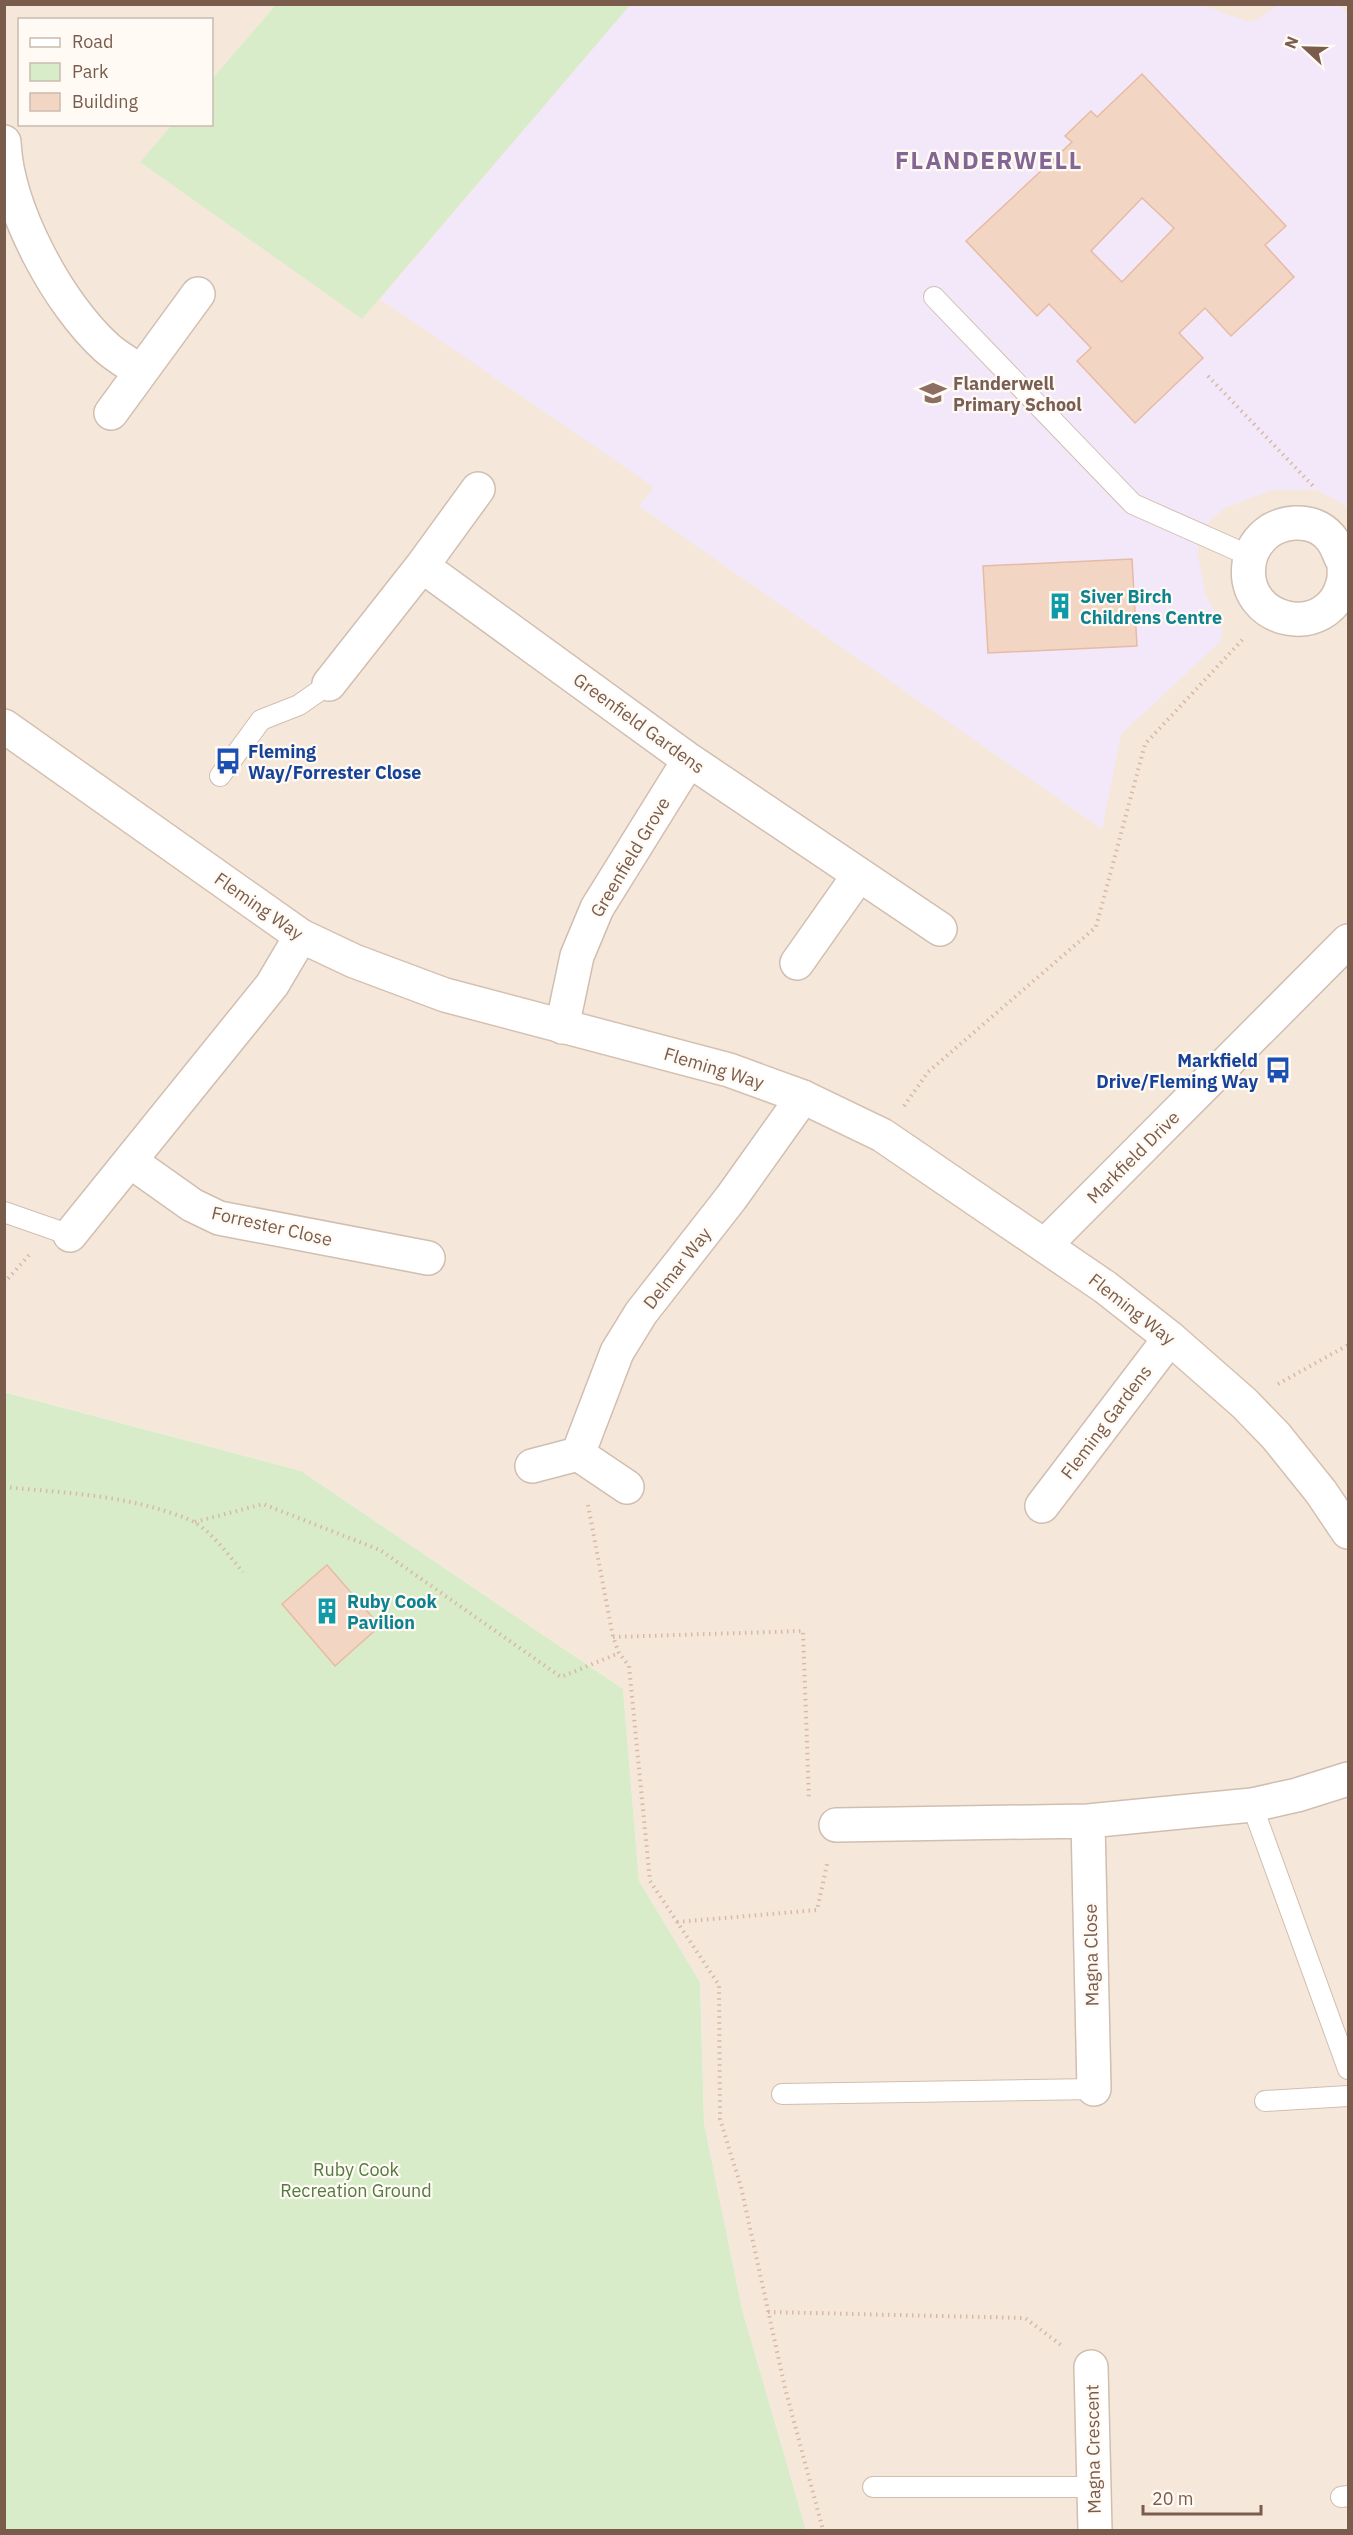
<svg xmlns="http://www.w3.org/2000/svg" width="1353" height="2535" font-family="'IBM Plex Sans',sans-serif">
<rect width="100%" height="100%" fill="#fdf6ec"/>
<path fill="#f5e8da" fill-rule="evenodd" d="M4 5H1348V2530H806L742 2309 704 2123 700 1982 639 1881 623 1689 301 1471 5 1392ZM20 20H212V124H20Z"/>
<path fill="#f3e8fa" d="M1200 4 1248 22 1259 19 1277 5 1338 4 1348 15V507L1317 490H1273L1224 508 1197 533 1198 557 1206 596 1222 625 1221 641 1121 734 1102 829 639 506 654 487 380 299 630 5Z"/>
<path fill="#d8ecc9" d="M276 5V4L630 5 362 319 140 162 172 125 212 124V79Z
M4 1392 301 1471 623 1689 639 1881 700 1982 704 2123 742 2309 806 2530H5Z"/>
<path fill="#f3d5c3" stroke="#e6bba3" stroke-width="1.5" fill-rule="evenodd" d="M1142 74 1286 226 1265 245 1294 277 1231 336 1205 308 1179 333 1203 358 1135 423 1077 361 1091 348 1049 304 1037 316 966 241 1072 142 1065 136 1091 111 1097 117ZM1142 198 1174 228 1122 282 1091 251Z
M1132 559 1137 646 988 653 983 566Z
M327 1565 380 1626 335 1666 282 1604Z"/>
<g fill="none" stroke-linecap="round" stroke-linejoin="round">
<g stroke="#d1beb0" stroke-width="22">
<path id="lane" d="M934 297 1133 504 1250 556
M220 776 261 720 299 705 329 684
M4 1212 70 1235
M1252 1805 1348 2069
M782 2094 1094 2089
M1265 2101 1348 2096
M873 2487H1094
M1341 2497 1348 2496"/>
</g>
<g stroke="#d1beb0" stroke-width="36">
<path id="street" d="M4 142C7 209 58 304 107 348 117 357 130 364 141 372
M111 413 198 294
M1344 564C1344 570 1345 577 1343 583 1329 641 1241 625 1249 564 1251 550 1259 538 1271 530 1285 522 1304 520 1319 528 1340 540 1337 559 1348 567
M422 566 689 760 940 929
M329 684 422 566 478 489
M797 963 859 875
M562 1027 577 956 597 908 689 760
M130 1161 192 1205 219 1218 428 1258
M70 1235 272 985 301 936
M1045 1245 1348 941
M578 1454 617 1352 641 1313 731 1198 803 1097
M532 1466 578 1454 627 1487
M1042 1506 1170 1338
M1088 1821 1094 2089
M836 1825 1088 1821 1252 1805 1297 1795 1348 1779
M1091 2367 1095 2530"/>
</g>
<g stroke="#d6c0b0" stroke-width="36">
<path id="secondary" d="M4 726 301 936 354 961 445 995 729 1070 803 1097 882 1135 1105 1287 1170 1338 1244 1403 1276 1436 1321 1492 1348 1532"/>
</g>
<path stroke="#d9b8a5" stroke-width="4" stroke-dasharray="1.5 4.5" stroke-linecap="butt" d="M1208 376 1314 487
M904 1106 928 1072 1096 927 1145 744 1244 638
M4 1283 31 1253
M1278 1384 1348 1345
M4 1487C55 1492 106 1494 155 1508 168 1512 183 1516 194 1522 214 1534 228 1555 243 1572
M588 1505 613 1637 619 1653 629 1666 650 1881 719 1985 720 2119 741 2187 785 2388 823 2530
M195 1522 263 1504 380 1550 561 1677 619 1653
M613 1637 803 1631 809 1800
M677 1922 817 1910 828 1860
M768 2312 1025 2318 1061 2345"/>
<use href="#lane" stroke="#fff" stroke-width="20"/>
<use href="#street" stroke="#fff" stroke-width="33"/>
<use href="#secondary" stroke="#fff" stroke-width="33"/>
</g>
<defs>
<g id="school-bare" transform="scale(2.07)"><path d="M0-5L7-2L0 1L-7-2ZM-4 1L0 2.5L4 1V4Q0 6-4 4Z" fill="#8d6e63" stroke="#fffaf3" stroke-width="2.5" paint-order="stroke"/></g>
<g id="building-bare" transform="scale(2.07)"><path d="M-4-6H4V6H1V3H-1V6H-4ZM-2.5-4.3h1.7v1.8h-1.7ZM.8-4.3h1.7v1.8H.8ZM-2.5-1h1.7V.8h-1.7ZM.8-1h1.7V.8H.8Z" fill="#0f9aa8" stroke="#fffaf3" stroke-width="2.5" paint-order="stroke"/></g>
<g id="bus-bare" transform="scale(2.07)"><path d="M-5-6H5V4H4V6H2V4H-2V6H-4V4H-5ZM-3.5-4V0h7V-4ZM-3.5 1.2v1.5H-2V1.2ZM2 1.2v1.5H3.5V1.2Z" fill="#1a4fb4" stroke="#fffaf3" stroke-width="2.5" paint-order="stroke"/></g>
</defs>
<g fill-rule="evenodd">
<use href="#school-bare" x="933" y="393"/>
<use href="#building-bare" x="1060" y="606"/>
<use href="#bus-bare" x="228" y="761"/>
<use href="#bus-bare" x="1278" y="1070"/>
<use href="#building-bare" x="327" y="1611"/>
</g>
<g text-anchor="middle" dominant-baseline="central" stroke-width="4.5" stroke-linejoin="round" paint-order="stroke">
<g font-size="18" font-weight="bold" fill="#785e54" stroke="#fffaf3" text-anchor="start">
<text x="953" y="383">Flanderwell<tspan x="953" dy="21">Primary School</tspan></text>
</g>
<g font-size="18" font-weight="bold" fill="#0d838f" stroke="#fffaf3" text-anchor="start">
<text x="1080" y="596">Siver Birch<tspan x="1080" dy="21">Childrens Centre</tspan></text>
<text x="347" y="1601">Ruby Cook<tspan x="347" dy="21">Pavilion</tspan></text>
</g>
<g font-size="18" fill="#7a5c4d" stroke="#fffaf3">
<text transform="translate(639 723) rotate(36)">Greenfield Gardens</text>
<text transform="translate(630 857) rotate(-59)">Greenfield Grove</text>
<text transform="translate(259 906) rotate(35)">Fleming Way</text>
<text transform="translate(714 1068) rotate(17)">Fleming Way</text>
<text transform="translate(1133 1157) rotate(-45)">Markfield Drive</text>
<text transform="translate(272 1226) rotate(13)">Forrester Close</text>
<text transform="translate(677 1268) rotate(-52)">Delmar Way</text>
<text transform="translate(1132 1309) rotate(38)">Fleming Way</text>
<text transform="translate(1106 1422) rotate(-53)">Fleming Gardens</text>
<text transform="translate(1091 1955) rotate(-91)">Magna Close</text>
<text transform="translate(1093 2449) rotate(-91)">Magna Crescent</text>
</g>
<g font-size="18" font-weight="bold" fill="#164399" stroke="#fffaf3" text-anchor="start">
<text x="248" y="751">Fleming<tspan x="248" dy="21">Way/Forrester Close</tspan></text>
<text x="1258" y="1060" text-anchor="end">Markfield<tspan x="1258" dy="21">Drive/Fleming Way</tspan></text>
</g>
<g font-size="18" fill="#537a41" stroke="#fffaf3">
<text x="356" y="2169">Ruby Cook<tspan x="356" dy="21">Recreation Ground</tspan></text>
</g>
<g font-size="24" font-weight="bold" letter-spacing="1.5" fill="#846695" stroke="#fffaf3">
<text x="989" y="160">FLANDERWELL</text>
</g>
</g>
<rect width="1353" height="2535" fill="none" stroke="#7a5c4d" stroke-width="12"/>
<rect x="18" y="18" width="195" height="108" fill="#fffaf3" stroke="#cabbb1" stroke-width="1.5"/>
<rect x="30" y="38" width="30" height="9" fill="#ffffff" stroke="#cabbb1" stroke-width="1.5"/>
<text x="72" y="48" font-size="18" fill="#7a5c4d">Road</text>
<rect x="30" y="63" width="30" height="18" fill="#d8ecc9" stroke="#cabbb1" stroke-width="1.5"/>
<text x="72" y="78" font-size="18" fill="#7a5c4d">Park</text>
<rect x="30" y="93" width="30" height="18" fill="#f3d5c3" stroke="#cabbb1" stroke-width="1.5"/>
<text x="72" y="108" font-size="18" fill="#7a5c4d">Building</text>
<g transform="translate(1305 48) rotate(292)" stroke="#fffaf3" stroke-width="4.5" paint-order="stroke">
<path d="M0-4.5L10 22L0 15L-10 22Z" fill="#7a5c4d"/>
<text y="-9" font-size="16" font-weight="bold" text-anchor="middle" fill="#7a5c4d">N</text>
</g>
<path d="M1143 2505v9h118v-9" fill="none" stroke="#7a5c4d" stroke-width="3"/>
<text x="1152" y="2505" font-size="18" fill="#7a5c4d" stroke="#fffaf3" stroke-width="4.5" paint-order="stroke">20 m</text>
</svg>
